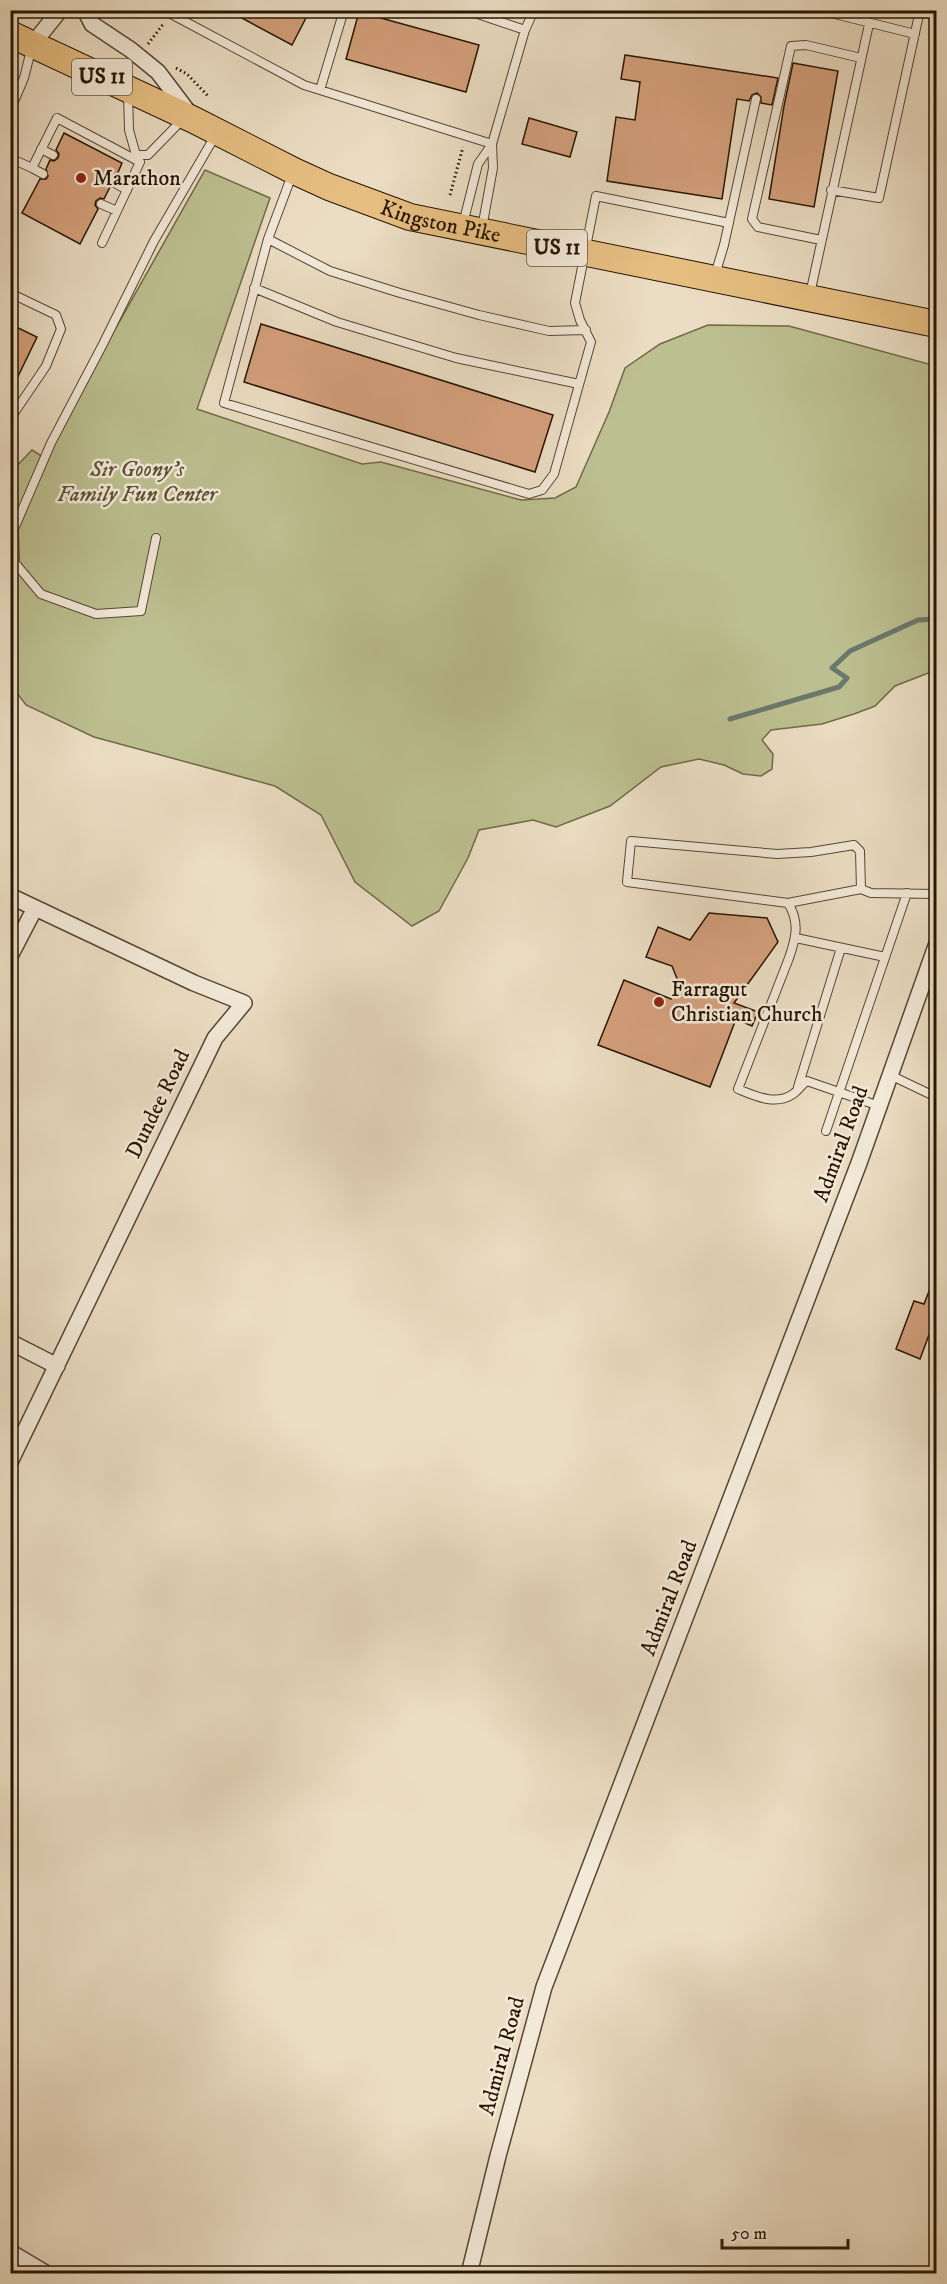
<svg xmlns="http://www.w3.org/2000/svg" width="947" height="2284" font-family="'IM FELL DW Pica',serif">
<rect width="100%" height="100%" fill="#ebddc3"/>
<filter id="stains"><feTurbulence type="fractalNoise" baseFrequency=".00333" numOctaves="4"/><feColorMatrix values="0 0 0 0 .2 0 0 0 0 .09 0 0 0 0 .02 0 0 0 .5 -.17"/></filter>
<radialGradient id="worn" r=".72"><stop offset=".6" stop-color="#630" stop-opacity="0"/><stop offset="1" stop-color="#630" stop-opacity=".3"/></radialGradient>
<path fill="#bcbf90" stroke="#716a48" stroke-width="1.5" d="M205 170 270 198 197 409 362 464 381 462 521 500 555 498 576 487 609 412 625 368 660 344 708 325 789 326 936 366V670L895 686 875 706 854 714 822 724 771 730 762 740 773 754 772 769 761 776 743 774 724 765 699 759 661 767 610 806 556 827 533 820 479 830 468 858 439 911 412 926 355 882 321 815 275 786 94 737 26 705 11 685V472L32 450 43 457Z"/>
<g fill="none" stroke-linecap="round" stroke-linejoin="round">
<path stroke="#6a796c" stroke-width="5" d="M730 719 839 687 847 678 832 668 850 651 918 620 936 619"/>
</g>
<path fill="#d4a07c" stroke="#261401" stroke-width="1.5" d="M227 10H310L292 45Z
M359 12 479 45 466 92 346 59Z
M625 55 778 78 772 105 761 103V97L757 93 752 95 749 101 737 99 722 199 607 181 616 117 635 120 640 82 621 79Z
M793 63 838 71 814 207 769 199 784 106Z
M529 118 577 132 570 157 522 144Z
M64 133 122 163 116 177H111L108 180 110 187 104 199 100 198 96 201 95 205 98 209 80 244 22 213 40 179H46L48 176 46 169 50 160 54 161 58 158 59 154 56 150Z
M10 324 37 337 10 393Z
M261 324 553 415 535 472 244 382Z
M709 913 767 918 778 942 734 1003 758 1012 752 1026 736 1019 710 1087 598 1045 624 980 671 999 678 981 672 966 646 957 658 927 690 940Z
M935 1276 936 1316 920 1359 896 1349 914 1301 924 1304Z"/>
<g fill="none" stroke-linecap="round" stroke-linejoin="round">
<g stroke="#574632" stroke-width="10">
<path id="service" d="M169 10 171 14 304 85 492 144
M466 10 525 30
M819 10 915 34
M320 90 344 10
M128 94 129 130 136 155 134 159
M10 111 24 78 31 50
M41 149 53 155
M136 155H148L183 119
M10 158 32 168 57 118 140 162 102 243
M32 168 43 174
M292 175 268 239 224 403 529 494 542 490 554 474 591 342 580 320 575 303 596 196 729 223
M113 182 127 190
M831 190 879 198 920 10
M101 204 117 211
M463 224 478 164 492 144 525 30 534 10
M482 228 493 168 492 144
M268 239 330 271 400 293 479 315 549 331 586 330
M821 240 758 227 752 219 791 46 806 45 861 58
M715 275 724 245 756 99
M254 288 337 322 456 358 579 384
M10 293 56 315 61 329 46 366 10 419
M810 294 869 24
M156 538 141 611 96 614 41 594 15 563 14 529 51 443 103 344 154 241 215 136
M788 903 861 889
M796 938 885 957
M890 1075 936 1097
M798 1087 841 948
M879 1106 807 1081C801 1085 798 1091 793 1094 776 1106 755 1096 738 1089L789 958C796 938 800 922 788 903L627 882 631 841 777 854 811 852 854 845 860 851 861 889 871 893 936 894
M826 1131 907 893"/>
</g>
<g stroke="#574632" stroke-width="18">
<path id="minor" d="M85 10 92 24 131 50 158 72 189 113
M32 45 60 10
M10 896 194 983 244 1003 215 1038 10 1462
M10 956 35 908
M10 1342 57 1366
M10 2252 47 2274
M469 2274 498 2156 544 1987 859 1163 936 946"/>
</g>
<g stroke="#261401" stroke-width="28">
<g id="primary">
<path id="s1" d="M10 34 194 120 294 171 329 187 410 217 936 324"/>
</g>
</g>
<path stroke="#261401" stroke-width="3" stroke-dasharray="1.5 3" stroke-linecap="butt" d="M148 44 164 23
M176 68 187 74 208 96
M450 195 463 147"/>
<use href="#service" stroke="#f2e9d8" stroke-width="8"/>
<use href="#minor" stroke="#f2e9d8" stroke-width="15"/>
<use href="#primary" stroke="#e6be82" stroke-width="26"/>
</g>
<g fill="#8f2418" stroke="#f2e9d8" stroke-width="2">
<circle cx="81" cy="178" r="6"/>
<circle cx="659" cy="1002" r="6"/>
</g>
<g text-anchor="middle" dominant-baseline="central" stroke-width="5" stroke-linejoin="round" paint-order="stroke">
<g fill="#f2e9d8" stroke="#635442" stroke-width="1.5">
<rect x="72" y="59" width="60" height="36" rx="4.5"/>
<rect x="527" y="230" width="60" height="36" rx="4.5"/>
</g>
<g font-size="21" font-weight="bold" fill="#261401">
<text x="102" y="77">US 11</text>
<text x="557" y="248">US 11</text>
</g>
<g font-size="22" fill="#261401" stroke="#f2e9d8" text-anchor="start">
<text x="93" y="178">Marathon</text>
<text x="671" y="989">Farragut<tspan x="671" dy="25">Christian Church</tspan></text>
</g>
<g font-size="22" fill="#261401" stroke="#f2e9d8">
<text stroke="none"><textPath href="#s1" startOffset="471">Kingston Pike</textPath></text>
<text transform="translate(158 1104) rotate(-64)">Dundee Road</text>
<text transform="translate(841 1144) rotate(-70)">Admiral Road</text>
<text transform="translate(669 1598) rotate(-69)">Admiral Road</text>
<text transform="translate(502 2056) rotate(-75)">Admiral Road</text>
</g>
<g font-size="22" font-style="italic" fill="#5a5033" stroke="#f2e9d8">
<text x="137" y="469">Sir Goony's<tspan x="137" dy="25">Family Fun Center</tspan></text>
</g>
</g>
<rect width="947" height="2284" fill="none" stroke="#ebddc3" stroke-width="36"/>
<rect x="12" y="12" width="923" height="2260" fill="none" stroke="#261401" stroke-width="3"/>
<rect x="18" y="18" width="911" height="2248" fill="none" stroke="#261401" stroke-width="1.5"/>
<path d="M722 2239v9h126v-9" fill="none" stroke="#261401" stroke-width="3"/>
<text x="731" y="2239" font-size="18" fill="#261401" stroke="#f2e9d8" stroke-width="4.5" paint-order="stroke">50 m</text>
<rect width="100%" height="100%" filter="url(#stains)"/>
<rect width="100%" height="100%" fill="url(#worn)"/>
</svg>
